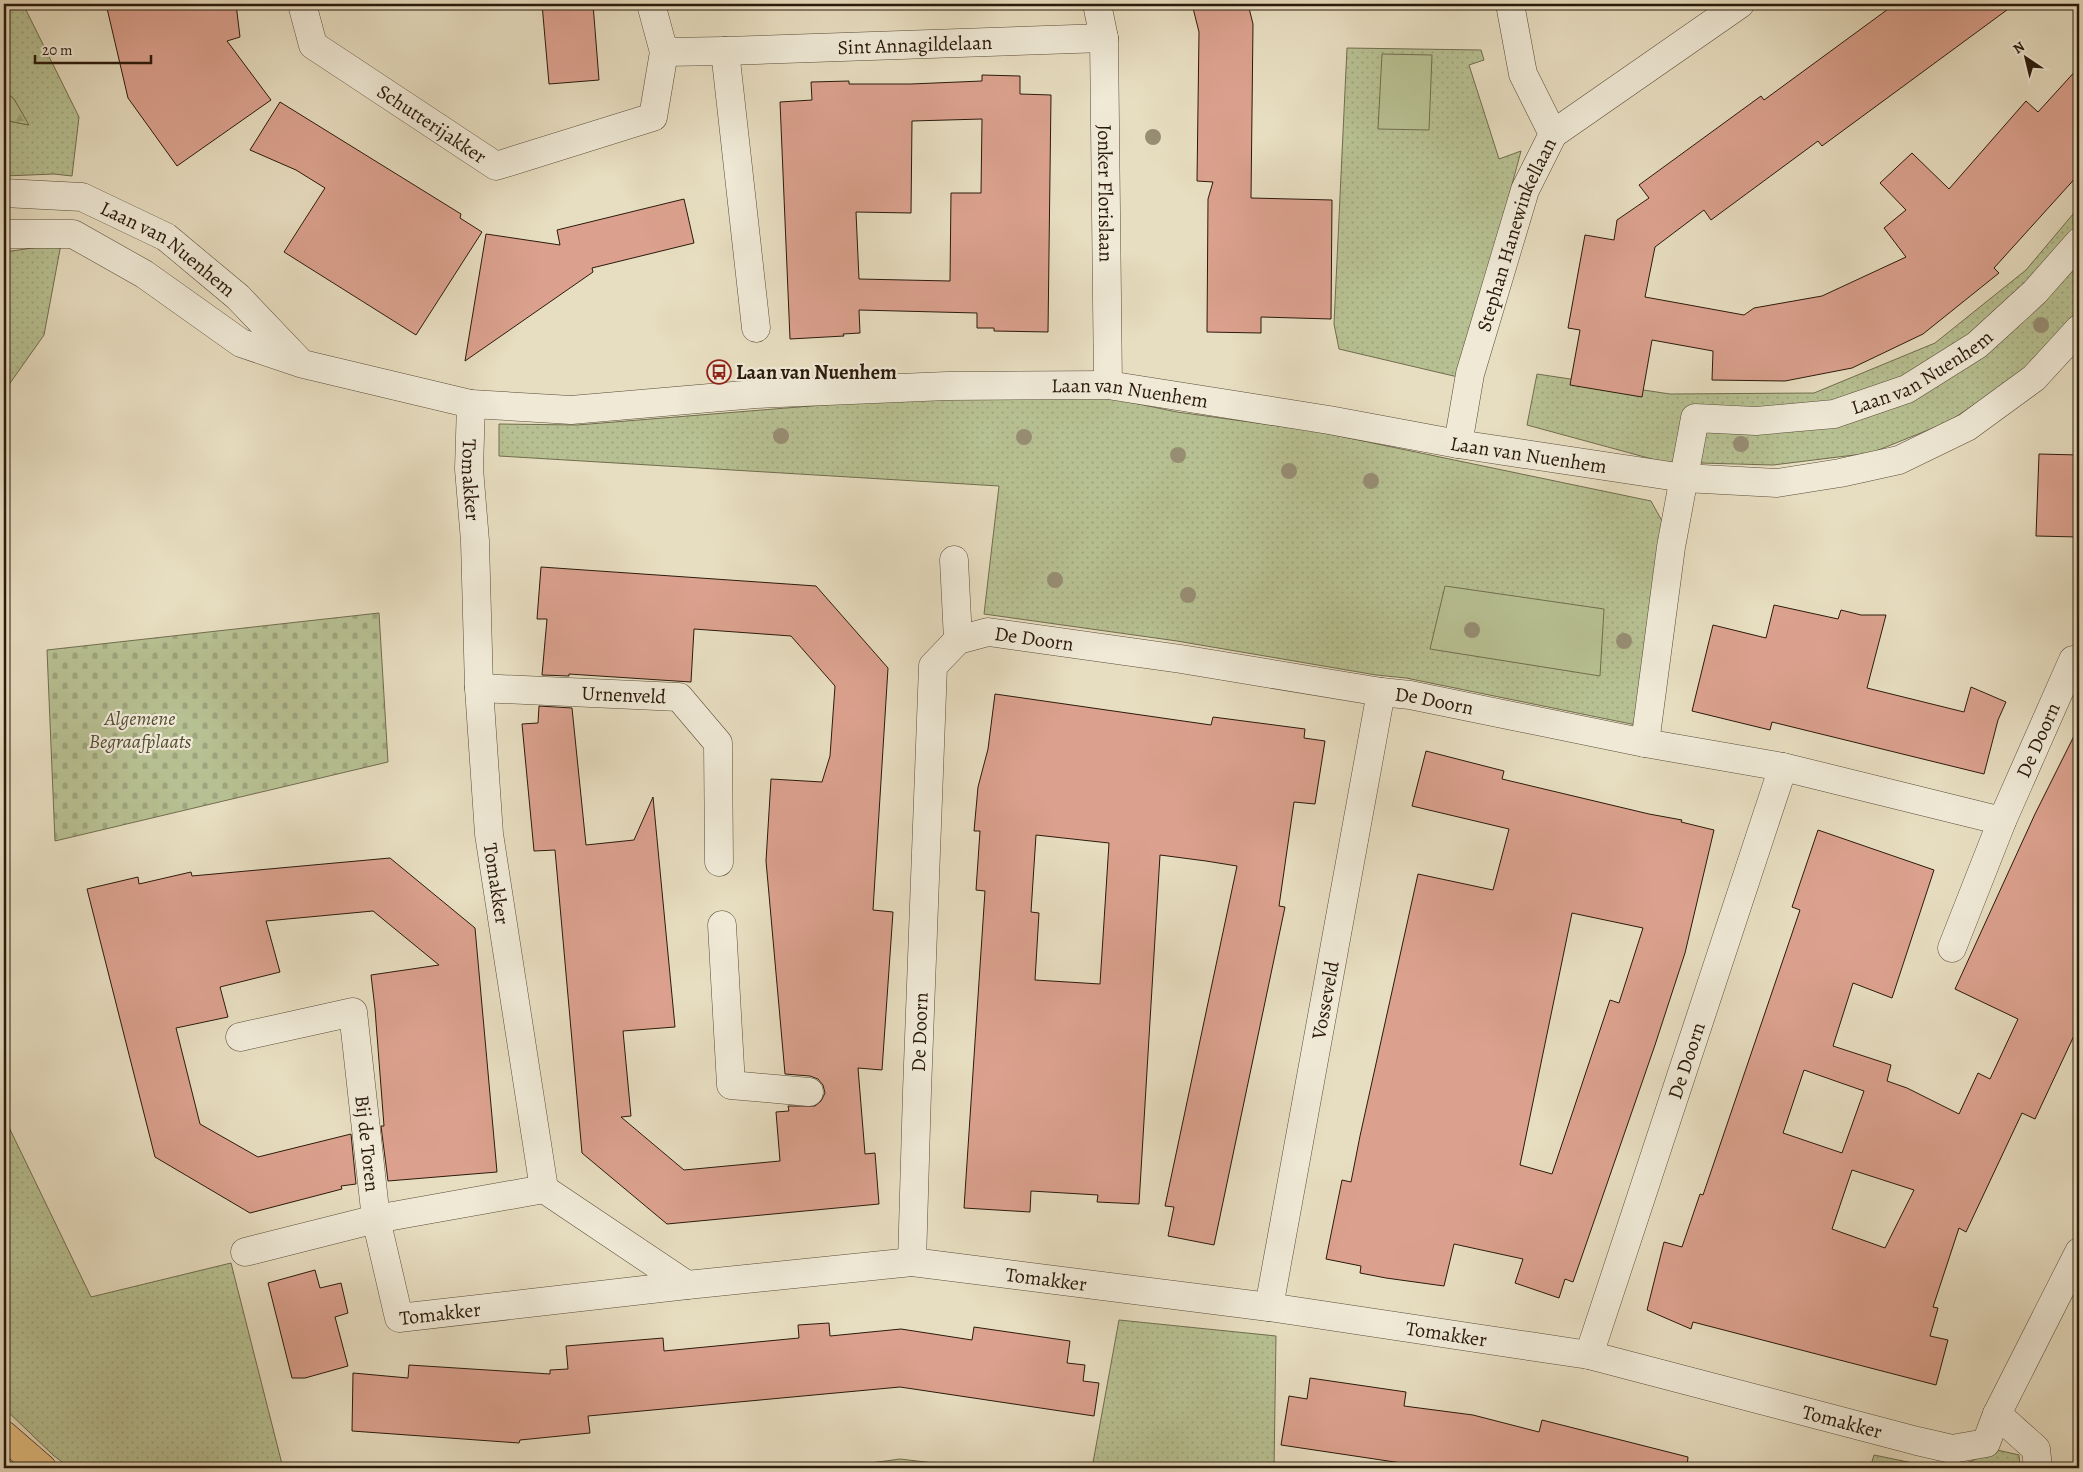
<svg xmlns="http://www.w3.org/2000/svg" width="2083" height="1472" font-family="Alegreya,serif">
<defs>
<pattern id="grass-dots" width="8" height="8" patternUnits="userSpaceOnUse" patternTransform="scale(1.25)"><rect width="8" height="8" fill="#b7c092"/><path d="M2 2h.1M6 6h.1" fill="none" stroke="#9ea47d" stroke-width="1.8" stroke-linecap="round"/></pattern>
<pattern id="forest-firs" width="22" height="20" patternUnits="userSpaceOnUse" patternTransform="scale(1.25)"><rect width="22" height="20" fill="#b7c092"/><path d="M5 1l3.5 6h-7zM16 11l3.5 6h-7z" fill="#9ea47d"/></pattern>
<pattern id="cemetery-stones" width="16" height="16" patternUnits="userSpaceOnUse" patternTransform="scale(1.25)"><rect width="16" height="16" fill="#b7c092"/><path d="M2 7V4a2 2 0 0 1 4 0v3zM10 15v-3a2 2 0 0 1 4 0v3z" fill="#9ea47d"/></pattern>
</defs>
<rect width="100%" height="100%" fill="#e7ddc0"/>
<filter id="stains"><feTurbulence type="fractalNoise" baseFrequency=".004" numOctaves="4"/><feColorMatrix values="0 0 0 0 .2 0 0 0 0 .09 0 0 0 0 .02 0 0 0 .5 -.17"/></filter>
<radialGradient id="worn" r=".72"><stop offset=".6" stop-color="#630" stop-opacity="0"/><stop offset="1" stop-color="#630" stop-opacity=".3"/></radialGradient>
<path fill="url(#grass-dots)" stroke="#716d4e" d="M4 4H23L79 117 72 176 54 174 4 176V120L28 125 14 99 4 91Z
M1347 48 1481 50 1484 60 1469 65 1499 159 1521 151 1466 356 1458 377 1339 349 1334 324Z
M2079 207V315L2027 370 1948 422 1871 453 1773 465 1663 462 1527 425 1537 374 1670 394 1814 393 1935 343 2026 270Z
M61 244 44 335 8 386 4 403V252Z
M1086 393 1177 412 1315 431 1651 501 1667 530 1641 726 1406 678 1376 675 1177 641 984 614 999 486 499 456V424L577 425 922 397Z
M4 1117 91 1297 231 1263 283 1468H70L53 1455 4 1408Z
M1119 1320 1276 1336 1274 1468H1092Z
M1997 1450 2019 1455 2020 1468H1955Z
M1874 1455 1937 1468H1870Z
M900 1459 976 1468H834Z"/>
<path fill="url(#forest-firs)" stroke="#716d4e" d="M4 91 14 99 29 125 4 120Z"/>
<path fill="url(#cemetery-stones)" stroke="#716d4e" d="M379 613 388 762 55 841 47 650Z"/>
<path fill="#b7c092" stroke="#716d4e" d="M1382 54 1432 55 1429 130 1378 129Z
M1445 586 1604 609 1600 676 1430 649Z"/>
<path fill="#dba18e" stroke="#2b1a0b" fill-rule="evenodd" d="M106 4H236L240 37 227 41 271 100 177 166 128 98Z
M542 4H593L599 80 549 84Z
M1192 4H1248L1253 24 1251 198 1332 200 1331 319 1261 317V333L1207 332 1208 199 1213 182 1197 181 1199 32Z
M1895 4H2015L1822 146 1818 141 1711 220 1704 210 1655 247 1645 297 1744 315 1754 308 1822 296 1906 257 1884 228 1906 210 1880 183 1912 153 1949 189 2026 101 2038 112 2079 67V174L1994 268 1999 273 1923 334 1852 368 1785 381 1712 380 1713 351 1652 340 1642 397 1570 385 1580 330 1568 328 1585 235 1614 240 1617 220 1649 198 1639 185 1761 96 1764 100Z
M982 75 1020 76V94L1051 95 1048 332 994 331V328H977V313L859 310 860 333 843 334 844 336 790 339 780 102 812 100 811 82 849 81V84H911L982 81ZM982 119 981 193H951L950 281 859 279 856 212 911 213 912 121Z
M280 102 461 214 460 218 482 232 416 335 284 252 325 188 296 170 250 150Z
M684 199 694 243 592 268 593 272 465 361 486 234 560 245 557 230Z
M2039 454 2079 455V537L2036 536Z
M541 567 816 586 888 668 873 910 893 912 882 1070 858 1068 865 1154 875 1153 879 1204 667 1224 582 1153 555 850 534 851 522 724 538 723 539 706 572 708 586 845 634 840 653 797 675 1027 623 1031 631 1116 621 1117 684 1170 780 1161 776 1112 789 1111 788 1106H815L821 1101 825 1093 823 1085 818 1079 810 1076 785 1074 766 861 771 779 822 782 830 756 835 686 791 636 694 629 691 682 569 674V676L542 675 547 619H537Z
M1774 605 1838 619 1841 610 1861 615H1886L1867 688 1964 712 1971 687 2006 702 1998 720 1984 774 1772 722 1770 730 1692 711 1713 625 1766 638Z
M995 694 1211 725 1213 717 1305 729 1304 738 1325 741 1315 804 1294 802 1279 906 1285 907 1214 1245 1168 1236 1174 1207 1165 1206 1237 866 1206 861 1160 855 1139 1204 1097 1202 1098 1195 1031 1191 1030 1212 964 1208 985 891 976 890 980 831H974L978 787 988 749ZM1036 835 1109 843 1100 984 1035 980 1039 913 1031 912Z
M2079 726V1025L2035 1119 2022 1113 1966 1232 1959 1228 1933 1307 1938 1308 1930 1336 1948 1340 1936 1385 1693 1322 1691 1329 1647 1310 1664 1242 1682 1247 1700 1194 1703 1195 1800 910 1792 907 1818 830 1934 870 1892 998 1853 983 1833 1046 1891 1065 1887 1081 1907 1088 1959 1114 1978 1073 1990 1079 2018 1019 1955 989 2035 814ZM1804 1070 1864 1091 1842 1153 1783 1133ZM1852 1170 1914 1190 1885 1248 1832 1229Z
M1426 751 1504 771 1502 779 1649 814 1682 820 1681 822 1714 830 1685 953 1655 1045 1573 1282 1565 1279 1559 1298 1515 1283 1523 1259 1454 1244 1444 1286 1386 1278 1360 1273 1361 1266 1326 1259 1342 1180 1351 1182 1360 1136 1418 874 1493 890 1509 829 1412 806ZM1572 913 1643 928 1619 1003 1610 1000 1552 1174 1520 1165Z
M390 858 475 928 497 1172 388 1181 381 1126H384L375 1009 371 975 439 965 373 911 266 921 280 972 220 987 228 1017 176 1028 200 1124 258 1157 351 1134 356 1184 341 1186 342 1189 250 1213 155 1157 87 889 138 877 139 884 191 872 192 876Z
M315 1270 320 1288 341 1283 348 1313 335 1317 348 1366 305 1378H292L268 1283Z
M829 1323 830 1336 901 1329 972 1340 974 1327 1070 1341 1067 1363 1085 1365 1083 1381 1099 1383 1094 1416 900 1387 588 1416 590 1433 520 1440 519 1443 352 1431 353 1373 408 1378 409 1365 550 1374V1370L568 1369 566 1346 663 1338 664 1351 799 1338 798 1325Z
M1310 1378 1406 1392 1404 1406 1473 1415 1539 1432 1542 1420 1688 1457 1687 1468H1435L1281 1445 1289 1396 1307 1399Z"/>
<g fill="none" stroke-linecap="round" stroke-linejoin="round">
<g stroke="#5a4b38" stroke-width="29">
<g id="minor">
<path id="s1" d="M302 4 313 45 496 166 653 117 664 52"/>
<path d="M651 4 664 52 725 51 756 328"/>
<path id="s2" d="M1097 4 1104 38 1108 385"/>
<path id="s3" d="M725 51 1104 38"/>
<path d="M1553 134 1740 4"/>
<path id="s4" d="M4 193 82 197 166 237 238 297 300 362"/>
<path id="s5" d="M4 234H73L144 274 241 343 303 364 471 404 571 410 756 394 947 386 1108 385 1329 420 1458 444 1684 478 1777 483 1840 473 1899 460 1967 427 2034 378 2079 329"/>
<path id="s6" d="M471 404 469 469 475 541 479 688 489 834 544 1189 687 1285"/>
<path id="s7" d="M1458 444 1470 374 1525 190 1553 134 1523 74 1510 4"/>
<path d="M954 560 958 640"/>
<path id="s8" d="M479 688 679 697 718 743 719 862"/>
<path id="s9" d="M1645 743 1671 547 1695 418 1756 421 1834 414 1907 389 1977 345 2035 292 2079 242"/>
<path d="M722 925 731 1085 809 1092"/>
<path id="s10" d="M1952 948 2002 821 2073 660"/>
<path id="s11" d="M240 1037 353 1012 376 1219 544 1189"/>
<path id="s12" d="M245 1252 376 1219 399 1318 687 1285 912 1262 1269 1307 1589 1355 1917 1441 1952 1449 1986 1443 1997 1414 2079 1252"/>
<path id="s13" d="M912 1262 917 1091 933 666 958 640 988 632 1181 659 1381 692 1410 695 1645 743 1783 767 2002 821"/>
<path id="s14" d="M1269 1307 1381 692"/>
<path id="s15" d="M1589 1355 1783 767"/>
<path d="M1997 1414 2036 1449 2038 1468"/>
</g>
</g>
<g stroke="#2b1a0b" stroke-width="29">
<path id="major" d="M4 1435 42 1468"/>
</g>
<use href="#minor" stroke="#efe9d6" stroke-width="28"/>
<use href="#major" stroke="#e4be80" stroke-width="28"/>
</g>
<g fill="#978d73">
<circle cx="1153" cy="137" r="8"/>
<circle cx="2041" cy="325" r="8"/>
<circle cx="781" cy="436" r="8"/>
<circle cx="1024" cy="437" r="8"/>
<circle cx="1741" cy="444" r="8"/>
<circle cx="1178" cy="455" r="8"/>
<circle cx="1289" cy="471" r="8"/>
<circle cx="1371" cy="481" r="8"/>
<circle cx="1055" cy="580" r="8"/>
<circle cx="1188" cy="595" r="8"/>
<circle cx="1472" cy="630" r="8"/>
<circle cx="1624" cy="641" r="8"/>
</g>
<defs>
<g id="bus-ring" transform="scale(1.25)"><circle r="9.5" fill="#efe9d6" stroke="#8f2418" stroke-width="1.5"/><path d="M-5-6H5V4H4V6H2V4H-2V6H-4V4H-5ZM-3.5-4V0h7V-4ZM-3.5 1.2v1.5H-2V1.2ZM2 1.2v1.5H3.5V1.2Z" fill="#8f2418"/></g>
</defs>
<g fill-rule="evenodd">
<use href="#bus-ring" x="719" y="372"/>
</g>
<g text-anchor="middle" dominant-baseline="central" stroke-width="4.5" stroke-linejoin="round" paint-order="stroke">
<g font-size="20" fill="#2b1a0b" stroke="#efe9d6">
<text stroke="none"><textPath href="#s3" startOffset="190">Sint Annagildelaan</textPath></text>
<text stroke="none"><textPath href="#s1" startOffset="185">Schutterijakker</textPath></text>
<text stroke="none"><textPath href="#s2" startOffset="190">Jonker Florislaan</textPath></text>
<text stroke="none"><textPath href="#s7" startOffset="218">Stephan Hanewinkellaan</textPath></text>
<text stroke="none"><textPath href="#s4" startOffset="179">Laan van Nuenhem</textPath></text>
<text stroke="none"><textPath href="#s9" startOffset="566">Laan van Nuenhem</textPath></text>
<text stroke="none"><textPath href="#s5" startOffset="1168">Laan van Nuenhem</textPath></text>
<text stroke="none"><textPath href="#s5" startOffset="1572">Laan van Nuenhem</textPath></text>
<text stroke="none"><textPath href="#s6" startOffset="76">Tomakker</textPath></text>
<text stroke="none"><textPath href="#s13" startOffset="710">De Doorn</textPath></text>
<text stroke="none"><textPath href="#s8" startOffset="145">Urnenveld</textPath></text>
<text stroke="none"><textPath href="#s13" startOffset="1115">De Doorn</textPath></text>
<text stroke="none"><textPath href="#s10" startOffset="225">De Doorn</textPath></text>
<text stroke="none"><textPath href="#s6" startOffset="481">Tomakker</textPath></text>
<text stroke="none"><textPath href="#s14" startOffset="312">Vosseveld</textPath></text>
<text stroke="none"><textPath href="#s13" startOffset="230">De Doorn</textPath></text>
<text stroke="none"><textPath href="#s15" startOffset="310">De Doorn</textPath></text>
<text stroke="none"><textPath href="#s11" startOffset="248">Bij de Toren</textPath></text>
<text stroke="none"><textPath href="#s12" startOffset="888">Tomakker</textPath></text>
<text stroke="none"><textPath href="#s12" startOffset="278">Tomakker</textPath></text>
<text stroke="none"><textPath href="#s12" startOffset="1292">Tomakker</textPath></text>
<text stroke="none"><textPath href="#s12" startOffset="1698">Tomakker</textPath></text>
</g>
<g font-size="20" font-weight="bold" fill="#2b1a0b" stroke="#efe9d6" text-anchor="start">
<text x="736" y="372">Laan van Nuenhem</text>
</g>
<g font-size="20" font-style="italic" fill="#554c34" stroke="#efe9d6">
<text x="140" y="718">Algemene<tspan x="140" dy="23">Begraafplaats</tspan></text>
</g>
</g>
<rect width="2083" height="1472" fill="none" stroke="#e7ddc0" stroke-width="20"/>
<rect x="5" y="5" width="2073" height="1462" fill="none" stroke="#2b1a0b" stroke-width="2.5"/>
<rect x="10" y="10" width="2063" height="1452" fill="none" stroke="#2b1a0b"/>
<g transform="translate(2026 58) rotate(325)" stroke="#efe9d6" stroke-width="4" paint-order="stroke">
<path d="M0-4L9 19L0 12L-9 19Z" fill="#2b1a0b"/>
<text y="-8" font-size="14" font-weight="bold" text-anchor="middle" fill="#2b1a0b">N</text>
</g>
<path d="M35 55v8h116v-8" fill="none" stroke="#2b1a0b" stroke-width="2.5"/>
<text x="42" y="55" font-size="15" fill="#2b1a0b" stroke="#efe9d6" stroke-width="4" paint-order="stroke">20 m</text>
<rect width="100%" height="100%" filter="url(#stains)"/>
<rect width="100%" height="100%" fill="url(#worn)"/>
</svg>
